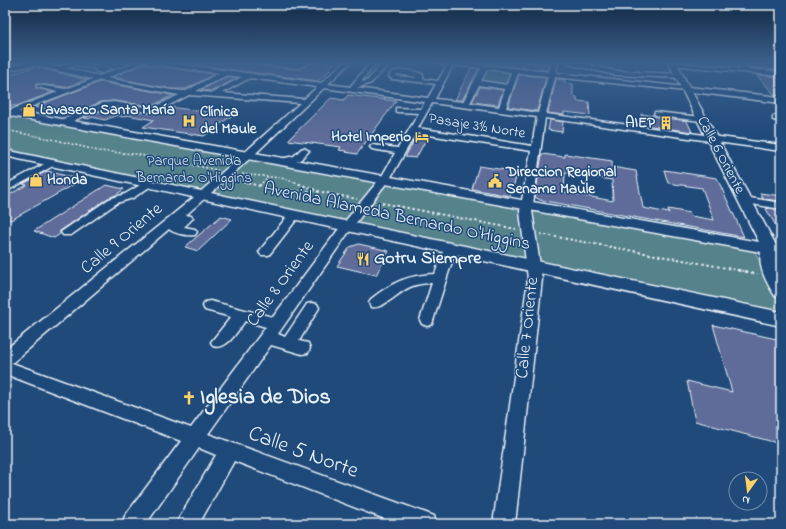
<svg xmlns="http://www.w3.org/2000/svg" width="786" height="529" font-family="'Indie Flower',sans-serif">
<rect width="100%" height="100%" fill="#1f4a7a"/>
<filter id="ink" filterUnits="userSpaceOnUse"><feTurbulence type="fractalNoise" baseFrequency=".025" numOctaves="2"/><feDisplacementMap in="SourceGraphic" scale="8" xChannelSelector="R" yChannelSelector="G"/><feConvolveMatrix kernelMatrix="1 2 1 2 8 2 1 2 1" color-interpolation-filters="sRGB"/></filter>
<g filter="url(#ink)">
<path fill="#54828b" stroke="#9ebac2" d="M455 62H524L521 70Z
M487 69 512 72 506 84 481 82Z
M13 115 239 155 241 158 204 190 198 192 5 150V117Z
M256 159 750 249 755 252 781 305V314L215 195 213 193 250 160Z"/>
<path fill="#5e6c99" stroke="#e8f1f8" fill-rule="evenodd" d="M203 62H247L254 63 258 65 299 69 311 62 335 63 328 69H331L318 81 196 65Z
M524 62 548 63 547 67 549 68 548 70 523 68Z
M744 62H781V70L750 68Z
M144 64 149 65 214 74 186 89H171L112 77Z
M35 67 87 80 66 87 36 84 37 88 53 92 16 106 5 105V76Z
M471 68 479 69 462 100H455Z
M519 75 546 77 537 111 508 107Z
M756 75 781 77V95H775Z
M227 77 237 78 212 91 201 90Z
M556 79 565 80V83L573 84V96L577 97V101L589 102 590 115 564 112V115L548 113Z
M100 82 173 95 152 106 114 101 102 102 71 114 34 107Z
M480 87 503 90 498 105 472 102Z
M348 95 396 101 357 154 345 152 346 151 339 150 341 147 288 140 331 98 344 100Z
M169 107 215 113 218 112 234 114 204 136 143 127 154 120 127 115 123 117 117 115 105 120 92 117 89 119 84 118 108 108H120L147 113 159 112Z
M641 114 687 121 692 132 644 125Z
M550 120 563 122 562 132 548 130Z
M417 135 428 136 416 158 405 157Z
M542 154 565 157V154L612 161V167L636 171 643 208 669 213 668 209 690 213 691 216 714 220 702 188 668 183 664 170 717 178 744 237 540 200 535 197ZM565 173 612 180 613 201 564 192Z
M479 166 518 172 510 196 472 189Z
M47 171 82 180 11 220 5 218V197L27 185 23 184Z
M106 185 124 189 116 195 108 198 60 231V234L54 238 34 231Z
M760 193 781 196V201L763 199Z
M769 208 781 210V234L766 209Z
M221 216 232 219 198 251 185 247Z
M359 244 389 251 376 275 337 266 350 247Z
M713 325 781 340V444L695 421 687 381 732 392Z"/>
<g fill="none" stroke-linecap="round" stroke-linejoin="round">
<g stroke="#e8f1f8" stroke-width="3">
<path id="minor" d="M27 62H38L58 67 73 62H80L111 69 103 73 95 71V69L76 65 66 68 99 76 136 62H144L107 78 171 90 186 91 219 73 149 64 146 62H162L321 83 344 62H351L328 84 350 87 371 62H377L361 82 367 81 382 64 380 62H387L389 64 388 65 371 83 357 88 428 98 436 84 392 79 389 77 392 72C400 69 416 70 423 75V79L438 81 447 65 436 62H455L549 72 552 62H558L556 73 686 87 690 89 686 91 555 77 546 114 781 145V151L545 118 532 211 542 279 515 524H493L528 279 520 211 531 151 416 133 391 177 346 236 278 334 285 337 307 304 312 303 317 304 319 308 299 341 308 343 310 348 308 353 302 354 271 345 208 434 426 513 434 516 437 524H398L234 461 199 524H176L216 455 199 448 146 524H122L125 516 181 441 5 374V350L198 194 300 103 189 95 158 111 147 112 120 107H108L92 112 67 124H61L60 122 61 120 102 103 114 102 152 108 179 95 100 80 5 117V112L58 92 37 87V85L66 89 93 79 34 65 5 71V67ZM453 65 481 68 463 102 435 99ZM487 69 511 72 507 85 481 81ZM518 73 548 76 538 113 506 108ZM397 74 416 77V78L396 76ZM227 75 242 77 212 93 196 91ZM250 78 317 87 304 99 222 93ZM479 85 505 89 499 107 470 103ZM324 88 425 102 421 109 396 108V112H399L419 113 398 148 372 145 370 147 372 149 395 153 382 176 338 230 273 317 210 301 205 302 203 306 205 310 231 317 211 342 213 346C227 351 237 331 245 321L266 327 191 428 12 363 169 229C174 234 188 236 195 235L197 232 195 229 184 227 193 218 191 216 186 215 255 154ZM432 103 537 117 532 146 418 128Z
M255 62 298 64 302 62H310L299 68 258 64Z
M567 62 583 63 615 71 679 74 682 76 679 78 615 75 567 64Z
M670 62 781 72V76L672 65 670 64Z
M655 112 702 117 706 119 702 121 658 116 654 114Z
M773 116 781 117V121L773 120Z
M304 148 309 151 300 160 284 164 279 161 281 159 294 156 301 149Z
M52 160 55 161 57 163 55 165 5 192V185Z
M147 181 151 182 152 184 151 186 133 198 117 203 71 235H63L61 232 109 199 125 194Z
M744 197 781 203V209L740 202 739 200 740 198Z
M294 212 298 213 300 215 269 255H261L259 252 261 249 290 213Z
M450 245 454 246 456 249 432 324 427 326 422 324 420 320 432 283C425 283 417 284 410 287 398 292 383 310 371 307L369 303 371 299C393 282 408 275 435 274L444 249 446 246Z"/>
</g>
<g stroke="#e8f1f8" stroke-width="3">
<path id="major" d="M5 62H15L5 66Z
M668 62H676L689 87 781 97V103L692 92 776 245 781 246V258L776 260 781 276V298L775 296C767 283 758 268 761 252L5 115V109L759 242Z
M5 150 781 312V326L5 156Z"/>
</g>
<path stroke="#e8f1f8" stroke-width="1.5" stroke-dasharray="2 2" stroke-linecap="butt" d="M5 130 56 140 99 151 135 154 218 170
M242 174 281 178 297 183
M237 179 236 181 247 183
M262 183 268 177"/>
<path stroke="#e8f1f8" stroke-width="2" stroke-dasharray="2.5 2.5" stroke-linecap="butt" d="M243 182 281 191 322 192 357 199
M294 182 321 192
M259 186 263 182
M377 202 516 229
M540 234 743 271"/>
<path stroke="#e8f1f8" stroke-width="2.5" stroke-dasharray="3.5 3.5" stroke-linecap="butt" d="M737 270 758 274"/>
<use href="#minor" fill="#1f4a7a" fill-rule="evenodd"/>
<use href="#major" fill="#1f4a7a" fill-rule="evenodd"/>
</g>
</g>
<linearGradient id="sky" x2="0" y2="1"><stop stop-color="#112943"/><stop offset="0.46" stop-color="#3c608d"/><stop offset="1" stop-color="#3c608d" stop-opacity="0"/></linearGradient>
<rect width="786" height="136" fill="url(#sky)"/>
<defs>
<g id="shop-bare" transform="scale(1.08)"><path d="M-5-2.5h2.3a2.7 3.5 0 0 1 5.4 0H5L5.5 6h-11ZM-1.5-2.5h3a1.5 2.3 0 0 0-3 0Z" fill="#ffd166" stroke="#1f4a7a" stroke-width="2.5" paint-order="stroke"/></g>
<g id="hospital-bare" transform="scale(1.08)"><path d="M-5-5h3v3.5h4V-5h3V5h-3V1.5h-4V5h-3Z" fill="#ffd166" stroke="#1f4a7a" stroke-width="2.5" paint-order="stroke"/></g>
<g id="building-bare" transform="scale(1.08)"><path d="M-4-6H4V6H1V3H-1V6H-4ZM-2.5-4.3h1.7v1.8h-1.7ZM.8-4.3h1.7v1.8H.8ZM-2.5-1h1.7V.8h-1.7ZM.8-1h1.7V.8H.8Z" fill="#ffd166" stroke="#1f4a7a" stroke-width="2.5" paint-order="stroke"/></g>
<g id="hotel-bare" transform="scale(1.08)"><path d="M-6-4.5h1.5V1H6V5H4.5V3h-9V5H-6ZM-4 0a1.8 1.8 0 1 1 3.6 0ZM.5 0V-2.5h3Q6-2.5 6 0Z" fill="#ffd166" stroke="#1f4a7a" stroke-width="2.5" paint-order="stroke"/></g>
<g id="civic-bare" transform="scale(1.08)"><path d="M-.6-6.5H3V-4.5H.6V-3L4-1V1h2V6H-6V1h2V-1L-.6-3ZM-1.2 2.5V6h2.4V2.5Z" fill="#ffd166" stroke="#1f4a7a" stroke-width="2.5" paint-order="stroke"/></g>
<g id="restaurant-bare" transform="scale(1.08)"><path d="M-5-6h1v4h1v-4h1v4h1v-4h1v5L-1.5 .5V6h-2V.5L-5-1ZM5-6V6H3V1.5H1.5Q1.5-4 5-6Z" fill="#ffd166" stroke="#1f4a7a" stroke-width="2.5" paint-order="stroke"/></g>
<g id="church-bare" transform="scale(1.08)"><path d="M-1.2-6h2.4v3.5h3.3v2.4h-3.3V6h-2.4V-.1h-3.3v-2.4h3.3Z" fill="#ffd166" stroke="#1f4a7a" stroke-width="2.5" paint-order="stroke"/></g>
</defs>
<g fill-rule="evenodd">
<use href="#shop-bare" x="29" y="110"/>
<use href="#hospital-bare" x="189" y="121"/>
<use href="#building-bare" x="666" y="123"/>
<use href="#hotel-bare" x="422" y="137"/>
<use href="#shop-bare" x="36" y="180"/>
<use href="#civic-bare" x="495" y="181"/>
<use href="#restaurant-bare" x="363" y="259"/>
<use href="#church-bare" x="189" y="398"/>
</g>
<g text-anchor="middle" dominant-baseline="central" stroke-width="3" stroke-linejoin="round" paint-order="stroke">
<g font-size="15" font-weight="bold" fill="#e8f1f8" stroke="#1f4a7a" text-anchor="start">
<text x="40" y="110">Lavaseco Santa María</text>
<text x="200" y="112">Clínica<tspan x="200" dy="17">del Maule</tspan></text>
<text x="655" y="123" text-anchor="end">AIEP</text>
<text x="411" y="137" text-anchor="end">Hotel Imperio</text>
<text x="506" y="172">Direccion Regional<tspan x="506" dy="17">Sename Maule</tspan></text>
<text x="47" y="180">Honda</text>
</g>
<g font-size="15" fill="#e8f1f8" stroke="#1f4a7a">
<text transform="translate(477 126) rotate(9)">Pasaje 3½ Norte</text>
<text transform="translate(721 155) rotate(62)">Calle 6 Oriente</text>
</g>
<g font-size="15" fill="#d2e0e8" stroke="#1f4a7a">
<text x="194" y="161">Parque Avenida<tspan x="194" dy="17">Bernardo O'Higgins</tspan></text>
</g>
<g font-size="18" fill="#e8f1f8" stroke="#1f4a7a">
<text transform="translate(397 217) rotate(12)">Avenida Alameda Bernardo O'Higgins</text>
<text transform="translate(122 239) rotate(-40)">Calle 9 Oriente</text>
<text transform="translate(281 284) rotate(-54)">Calle 8 Oriente</text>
<text transform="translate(528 328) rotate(-84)">Calle 7 Oriente</text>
</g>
<g font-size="18" font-weight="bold" fill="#e8f1f8" stroke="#1f4a7a" text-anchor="start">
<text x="374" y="259">Gotru Siempre</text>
</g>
<g font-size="22" font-weight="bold" fill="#e8f1f8" stroke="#1f4a7a" text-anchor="start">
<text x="200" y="398">Iglesia de Dios</text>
</g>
<g font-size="22" fill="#e8f1f8" stroke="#1f4a7a">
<text transform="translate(303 453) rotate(20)">Calle 5 Norte</text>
</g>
</g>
<rect width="786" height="529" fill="none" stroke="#1f4a7a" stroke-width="20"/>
<rect x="10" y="10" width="766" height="509" fill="none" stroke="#e8f1f8" stroke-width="1.5" filter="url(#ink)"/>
<g transform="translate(748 491) rotate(194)"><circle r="19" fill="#1f4a7a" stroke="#6f8dac"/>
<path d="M0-3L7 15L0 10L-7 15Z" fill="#ffd166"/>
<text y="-6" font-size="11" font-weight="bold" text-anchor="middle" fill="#e8f1f8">N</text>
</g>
</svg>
